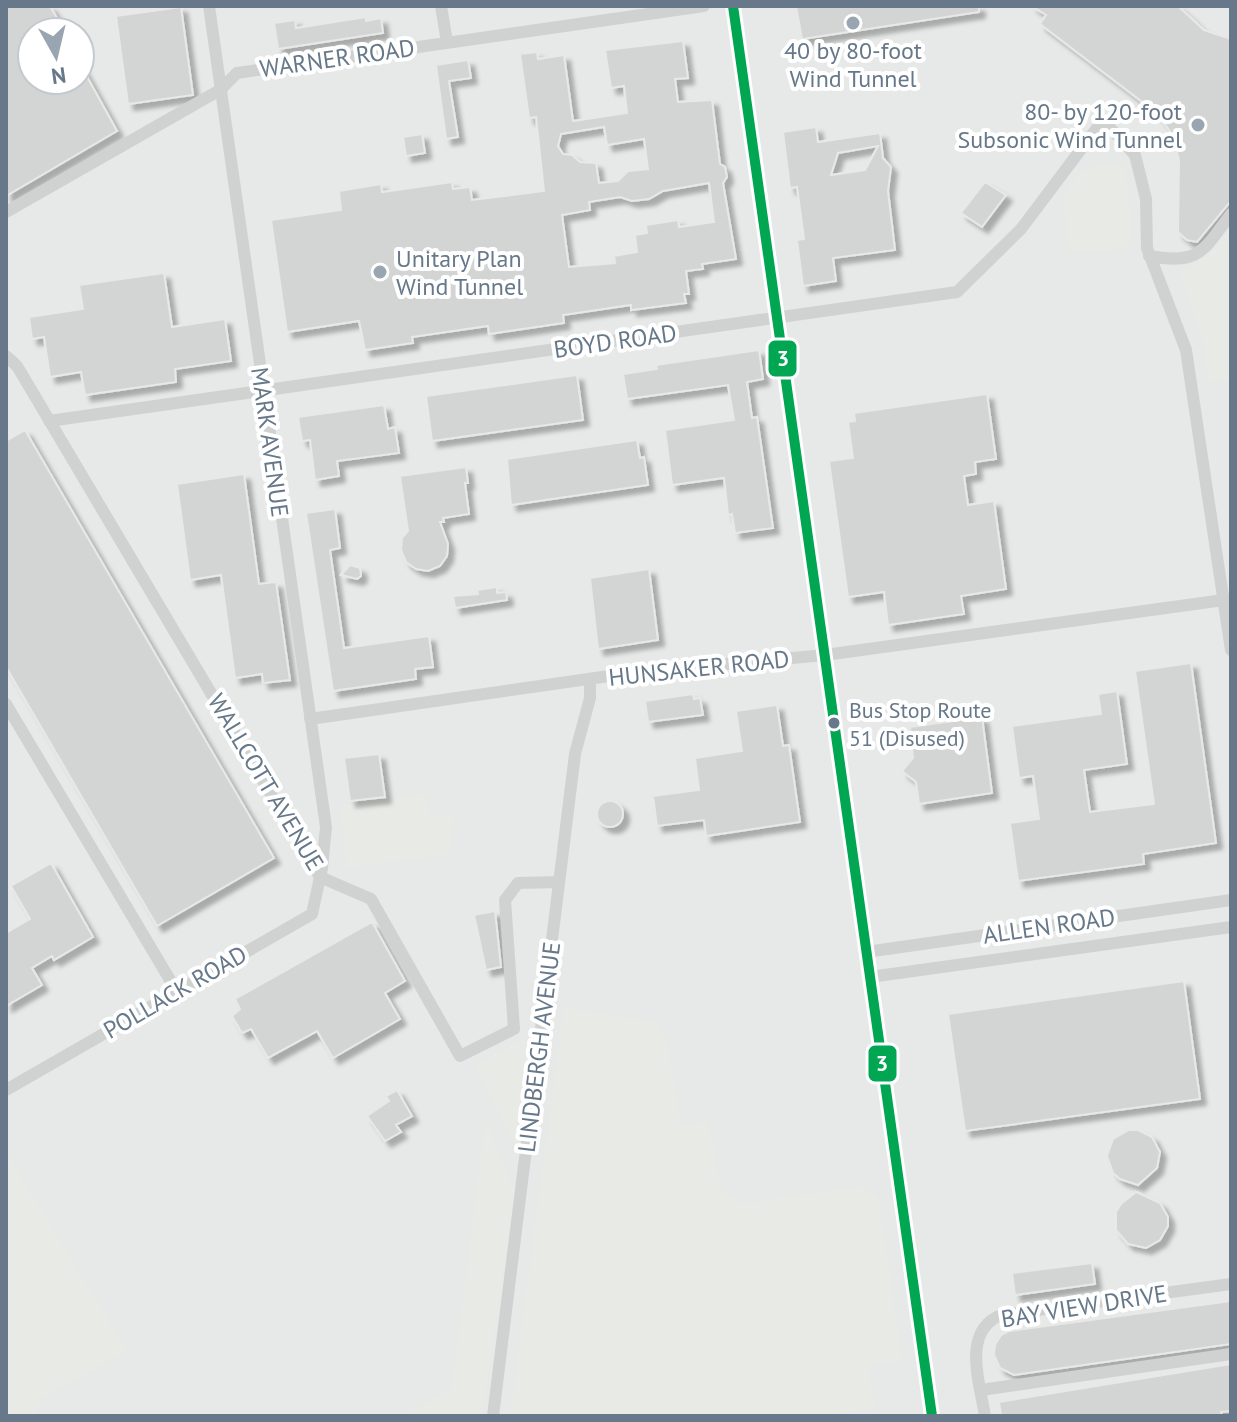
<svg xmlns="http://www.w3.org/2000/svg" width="1237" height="1422" font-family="'PT Sans',sans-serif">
<defs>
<filter id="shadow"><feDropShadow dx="6" dy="6" stdDeviation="2" flood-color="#0004"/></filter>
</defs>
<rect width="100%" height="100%" fill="#f8f8f7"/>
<path fill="#e7e8e8" d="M6 6 32 32V80H80V32H65L50 6H1231V1416H6Z"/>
<path fill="#e8ebe5" d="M1103 163 1125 168 1133 240 1122 249 1068 252 1064 195 1082 171Z
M1231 229V379L1209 382 1201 331 1182 282V271C1204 261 1217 248 1231 229Z
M425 794 430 818 453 815 449 855 347 867 340 805Z
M564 1007 654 1022 667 1041 681 1127 708 1120 721 1189 741 1204 862 1187 878 1197 902 1360 868 1365 874 1408 823 1416H510Z
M526 1037 532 1046 518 1150 474 1066Z
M485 1121 515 1191 482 1416H404L452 1388Z
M6 1153 127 1351 40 1399 36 1416H6Z"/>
<path fill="#d3d4d4" stroke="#e8e8e6" stroke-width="2" fill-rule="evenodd" filter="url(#shadow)" d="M6 6H50L65 32H32V80H80V64L117 131 6 196Z
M796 6H979V12L802 39Z
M1032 6H1178L1204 30 1231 39V201L1197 242 1187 240 1178 232 1179 160 1173 136 1158 114 1040 24 1046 15Z
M181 7 193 95 128 104 116 16Z
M366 17V21L381 18 383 33 278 49 274 23 295 20 296 28Z
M683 41 688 78 675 79 678 102 712 100 720 164 725 167 727 177 723 183 736 259 702 264 703 269 686 271 689 294H684L686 303 631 310V305L563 315 564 323 489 334 488 326 412 337 413 343 365 350 359 321 287 332 271 220 341 210 339 191 381 184 382 192 452 182 453 189 470 187 472 200 544 191 536 117 529 118 520 54 537 52 538 59 564 55 573 121 627 113 624 86 611 88 605 50ZM604 127 607 145 644 139 648 169 628 171 618 181 599 183 596 163 580 162 572 155 563 154 558 146 561 134ZM709 183 714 222 679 227 678 220 646 225 647 233 635 235 637 252 614 256 615 263 569 267 562 215 590 210 589 202 620 197 632 201 649 199 663 191Z
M468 60 471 78 449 81 458 137 446 139 436 65Z
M816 127 818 142 880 133 883 158 891 167 888 191 895 250 833 258 836 281 803 286 797 240 804 239 797 187 790 188 783 132ZM878 146 865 170 831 175 838 153Z
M422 134 425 153 406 156 403 137Z
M985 182 1006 195 982 227 961 213Z
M164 273 172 327 225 319 231 361 175 369 176 382 85 395 81 372 50 377 44 337 32 339 29 317 83 309 79 285Z
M759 350 763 379 747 382 752 418 757 417 773 528 735 533 732 514 728 515 724 478 672 485 665 430 734 420 728 385 627 399 623 374 657 369 656 365Z
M577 375 583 420 432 441 426 396Z
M987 394 996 459 975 462 976 474 964 476 968 505 994 501 1006 589 961 596 964 614 888 625 884 592 848 597 829 461 853 458 848 422 855 421 854 413Z
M384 405 388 429 395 427 399 453 337 461 339 476 315 480 310 440 302 441 298 417Z
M25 430 274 858 157 926 6 667V441Z
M637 440 640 458 644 457 648 485 511 505 507 459Z
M466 467 468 483H465L469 514 443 518 444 522H440L448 544 447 556 440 566 428 571 416 569 406 562 401 550 402 538 408 531 400 476Z
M244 474 259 584 276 582 290 680 263 683 262 674 235 678 221 575 190 580 177 484Z
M335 509 340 548 330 550 344 648 429 636 433 667 415 669 416 679 333 691 306 513Z
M350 565 360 568 361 576 357 579 341 575Z
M649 569 658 640 598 649 590 578Z
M497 587V593L506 592 507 600 455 608 453 596 478 594 477 590Z
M1191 663 1216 843 1143 854 1144 864 1018 881 1010 823 1039 819 1033 776 1019 778 1012 726 1101 714 1098 694 1117 691 1127 764 1084 770 1090 812 1154 804 1135 671Z
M693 694 694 699 700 698 703 715 648 722 645 701Z
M777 705 783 746 789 745 800 822 706 836 704 820 657 826 653 796 699 790 695 758 742 751 736 711Z
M982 717 992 793 919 804 916 782 902 771 913 758 910 727Z
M379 754 385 797 350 801 344 758Z
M597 814a13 13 0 1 1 26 0a13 13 0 1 1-26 0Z
M51 863 93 937 54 960 52 956 32 968 42 985 6 1006V933L30 919 11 886Z
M495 911 501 967 486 970 474 915Z
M372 922 405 981 385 993 400 1019 333 1058 317 1031 268 1058 251 1029 242 1033 232 1016 240 1009 235 999Z
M1184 981 1200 1099 965 1131 948 1014Z
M397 1090 412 1116 396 1125 401 1132 385 1141 367 1116 389 1101 386 1096Z
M1129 1130H1138L1152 1137 1160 1152 1157 1168 1138 1185 1120 1179 1113 1173 1107 1156 1113 1139Z
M1136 1192 1160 1203 1168 1217V1226L1160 1240 1146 1248 1128 1244 1116 1230V1212L1121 1204Z
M1092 1263 1095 1284 1015 1295 1012 1273Z
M1231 1301V1344L1014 1375 1000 1368 994 1355 995 1345 1001 1335 1009 1331Z
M1231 1364V1411L1221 1412 1222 1416H1001L999 1402Z"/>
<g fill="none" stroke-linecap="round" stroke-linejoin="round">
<path stroke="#d0d2d2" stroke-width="12" d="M441 6 447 42
M733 6 932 1416
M6 212 220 90 237 73 704 6
M1149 256C1200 265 1203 251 1231 214
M6 356 17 366 320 877 371 899 460 1056 514 1029 505 900 518 883 559 882
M49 421 957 292 1021 229 1103 120 1135 155 1146 199 1147 248 1186 350 1231 650
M6 704 176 990
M310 719 630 673 825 655 1231 599
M866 952 1231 900
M870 977 1231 927
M6 1090 312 914 322 868 326 827 209 6
M981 1390 1231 1354
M493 1416 575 754 590 698V679
M985 1416C980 1384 961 1331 1001 1315L1231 1284"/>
<g stroke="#fff" stroke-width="16">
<path id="bus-1" d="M733 6 932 1416"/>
</g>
<use href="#bus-1" stroke="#00a651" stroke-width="10"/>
</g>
<g fill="#99a5b0" stroke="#fff" stroke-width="3">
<circle cx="853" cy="23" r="8"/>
<circle cx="1198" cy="125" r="8"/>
<circle cx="380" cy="272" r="8"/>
</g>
<circle fill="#667889" stroke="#fff" stroke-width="3" cx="834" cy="723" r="7"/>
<g text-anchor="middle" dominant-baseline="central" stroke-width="8" stroke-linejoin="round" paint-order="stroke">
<g font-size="22" fill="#667889" stroke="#fff" text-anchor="start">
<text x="849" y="710">Bus Stop Route<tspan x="849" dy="28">51 (Disused)</tspan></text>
</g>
<g font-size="24" fill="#667889" stroke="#fff">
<text x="853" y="50">40 by 80-foot<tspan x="853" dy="28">Wind Tunnel</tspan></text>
<text x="1182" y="111" text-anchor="end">80- by 120-foot<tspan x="1182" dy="28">Subsonic Wind Tunnel</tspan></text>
<text x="396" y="258" text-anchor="start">Unitary Plan<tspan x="396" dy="28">Wind Tunnel</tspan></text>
</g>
<g font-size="24" fill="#667889" stroke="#fff">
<text transform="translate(337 58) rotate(-8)">WARNER ROAD</text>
<text transform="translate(615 341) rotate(-8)">BOYD ROAD</text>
<text transform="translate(270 442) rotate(82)">MARK AVENUE</text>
<text transform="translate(699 668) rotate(-6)">HUNSAKER ROAD</text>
<text transform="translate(266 782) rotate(59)">WALLCOTT AVENUE</text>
<text transform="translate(1049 926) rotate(-8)">ALLEN ROAD</text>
<text transform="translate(175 992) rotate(-30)">POLLACK ROAD</text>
<text transform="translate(539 1047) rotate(-83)">LINDBERGH AVENUE</text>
<text transform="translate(1084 1306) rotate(-9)">BAY VIEW DRIVE</text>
</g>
</g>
<g stroke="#fff" stroke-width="3">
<rect x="767" y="339" width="31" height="39" rx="8" fill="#00a651"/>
<rect x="867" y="1044" width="31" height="39" rx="8" fill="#00a651"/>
</g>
<g font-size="22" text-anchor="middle" font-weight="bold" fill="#fff">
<text x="783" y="366">3</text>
<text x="882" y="1071">3</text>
</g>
<rect width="1237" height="1422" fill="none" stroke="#667889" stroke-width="16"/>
<g transform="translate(56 56) rotate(172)"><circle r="38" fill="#ffffff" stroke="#c2c9d0" stroke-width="2"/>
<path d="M0-6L14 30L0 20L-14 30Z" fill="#99a5b0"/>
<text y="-12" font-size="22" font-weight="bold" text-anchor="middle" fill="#667889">N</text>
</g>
</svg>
